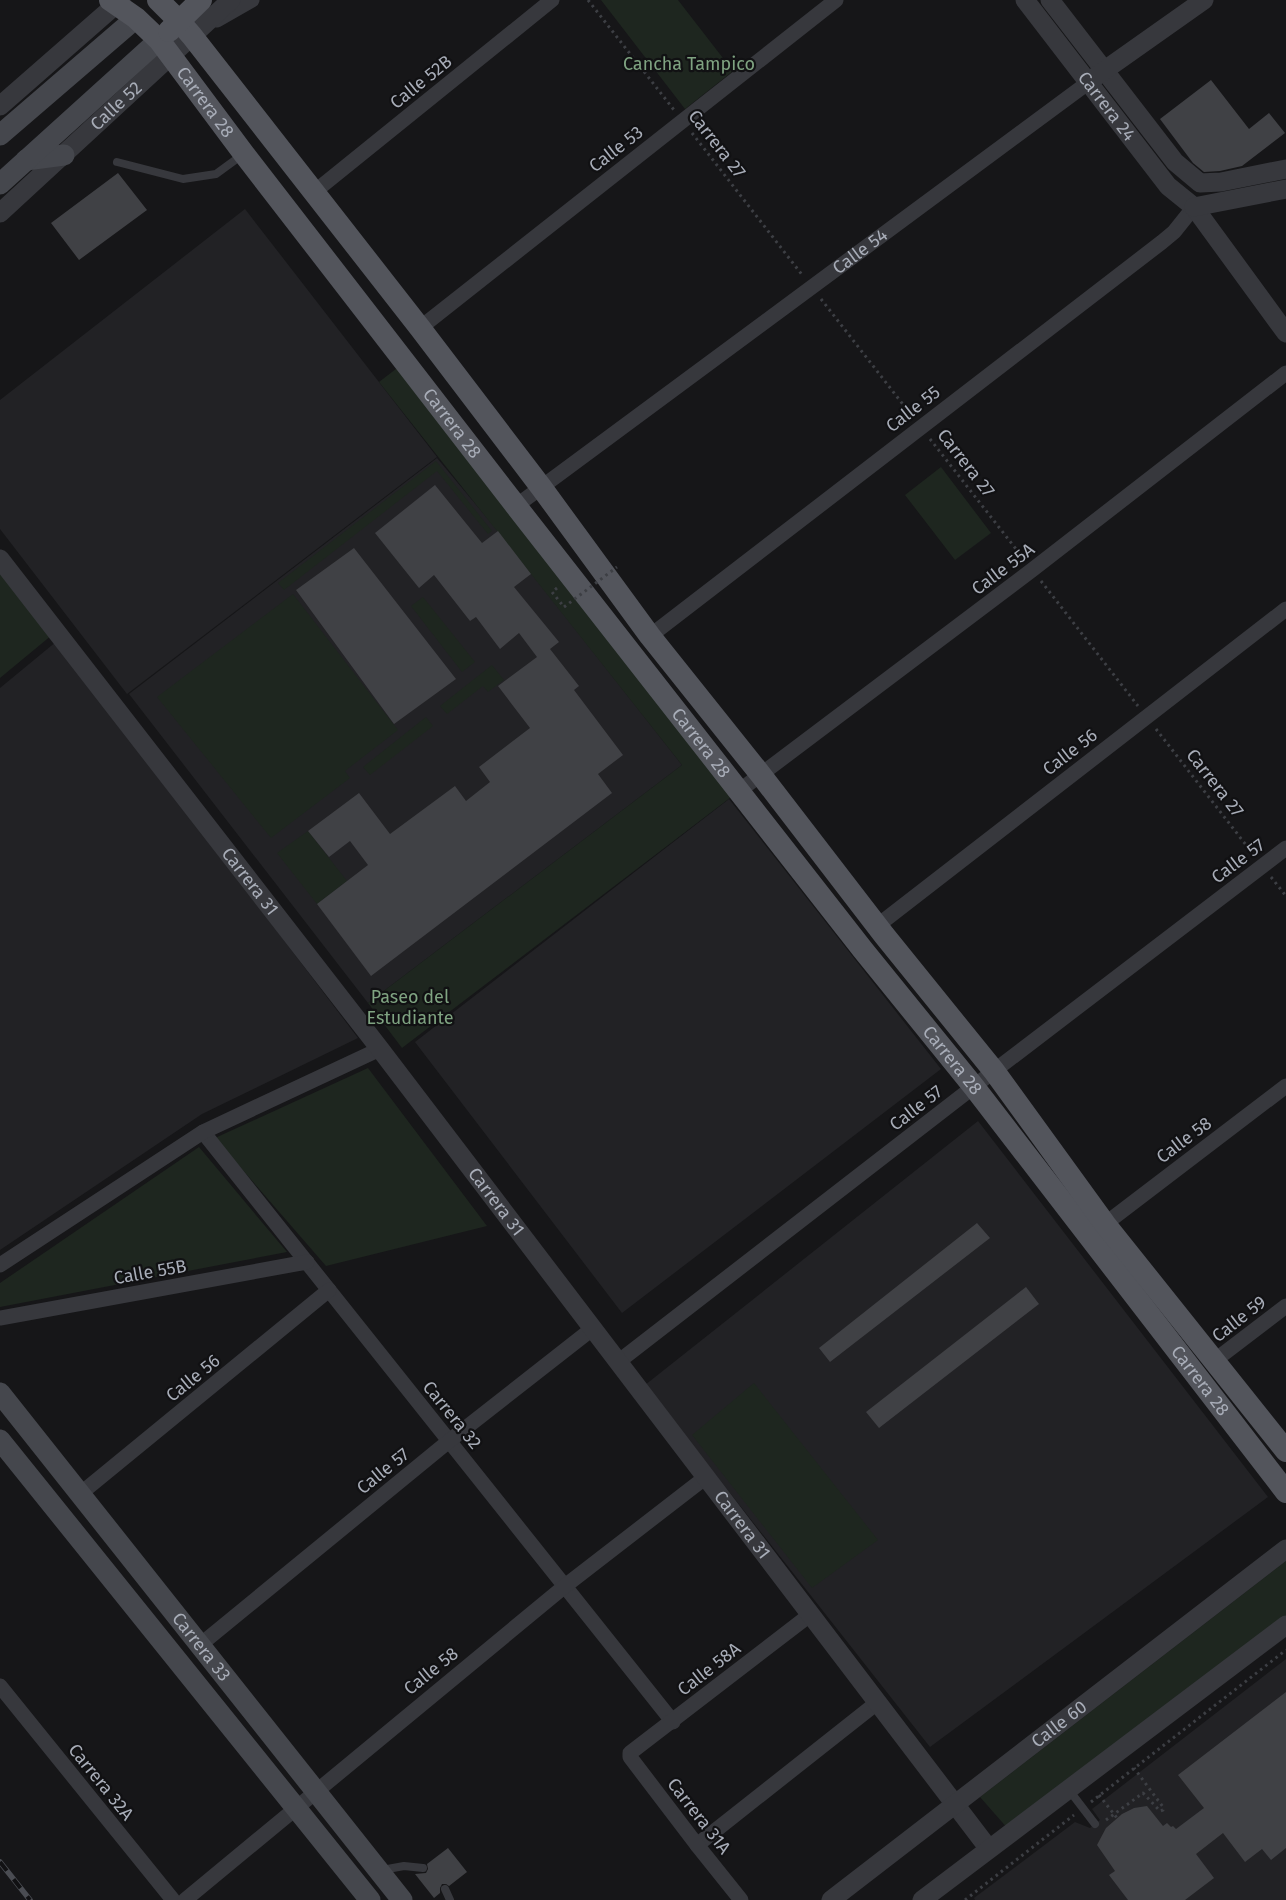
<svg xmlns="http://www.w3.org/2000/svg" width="1286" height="1900" font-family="'Fira Sans',sans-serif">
<rect width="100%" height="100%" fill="#161618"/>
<path fill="#222225" d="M245 209 437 457 127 694 0 529V400Z
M437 458 498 531 682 765 368 1003 129 694Z
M57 641 358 1038 202 1114 0 1250V688Z
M729 799 941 1069 622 1313 415 1042Z
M978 1121 1268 1497 930 1747 645 1385Z
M1286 1659V1900H975L974 1898 1075 1822 1090 1828 1100 1820 1092 1809Z"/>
<path fill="#1e261f" d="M601 0H678L733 71 685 109Z
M405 362 739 791 402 1048 368 1003 682 765 379 382Z
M436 461 492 531 488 534 437 471 284 590 278 583Z
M941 467 991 533 955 560 905 495Z
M0 566 52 635 0 678Z
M293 594 398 730 345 771 350 778 271 838 157 697Z
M423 597 475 662 462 672 411 606Z
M492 665 504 680 488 692 483 686 447 714 440 706Z
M426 717 433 726 370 775 363 767Z
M308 831 347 881 317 904 277 853Z
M368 1068 487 1226 326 1266 215 1138Z
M199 1147 287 1252 0 1307V1283Z
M754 1383 878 1540 812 1588 692 1435Z
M1286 1561V1617L1009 1830 980 1797Z"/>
<path fill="#404145" d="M1211 80 1249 129 1269 113 1285 133 1242 166 1220 171 1204 172 1193 163 1160 119Z
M118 173 147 210 79 260 51 223Z
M435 485 482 543 498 531 531 574 514 587 559 642 550 649 579 686 574 690 623 755 598 774 612 793 371 976 317 904 368 865 350 841 329 857 308 831 359 793 390 834 455 786 466 801 490 782 479 767 530 728 498 686 537 657 519 633 500 649 476 617 470 621 434 575 419 588 375 533Z
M354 548 456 679 394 724 296 590Z
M977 1223 990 1238 830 1362 819 1348Z
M1026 1287 1039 1304 879 1428 866 1412Z
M1286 1692V1848L1271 1860 1262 1849 1245 1862 1223 1833 1196 1854 1214 1878 1185 1900H1128L1109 1875 1115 1871 1097 1845 1106 1828 1122 1814 1134 1808 1147 1806 1163 1826 1167 1823 1171 1827 1173 1826 1176 1829 1204 1808 1178 1775Z
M448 1848 467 1872 449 1886 446 1884H442L440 1888V1893L434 1898 415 1874 426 1873 428 1869 427 1864Z"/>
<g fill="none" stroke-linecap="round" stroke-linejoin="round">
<path stroke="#3d3f44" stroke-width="3" stroke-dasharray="2.5 4" stroke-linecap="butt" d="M588 0 674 110
M692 133 803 276
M821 299 912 416
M930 439 1023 558
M1041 581 1138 706
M557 588 552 592 564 607
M1156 729 1253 854
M1271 877 1286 896
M1099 1795 1117 1818
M1091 1802 1286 1650
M1106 1820 1143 1793 1160 1811 1163 1810V1807L1134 1768
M965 1900 1074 1815"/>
<path stroke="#37383d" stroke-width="8" d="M117 162 183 179 216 174 242 155
M1069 1790 1095 1824
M382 1870 404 1866 423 1868
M445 1889 450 1900"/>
<g stroke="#37383d" stroke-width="15">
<path d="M217 20 252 0"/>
<path d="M313 193 552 0"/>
<path d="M420 328 836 0"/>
<path id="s1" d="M516 506 1089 82"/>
<path d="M650 636 1162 242 1174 232 1194 207"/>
<path d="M739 791 1032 570 1286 373"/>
<path d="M877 926 1286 609"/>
<path d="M203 1132 673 1722"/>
<path d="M1105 1224 1286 1086"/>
<path d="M0 1265 203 1132 380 1049"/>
<path d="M0 1318 307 1262"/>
<path d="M1214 1361 1286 1306"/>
<path d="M618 1362 994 1071 1286 848"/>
<path d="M80 1494 329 1290"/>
<path d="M200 1645 449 1441 592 1329"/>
<path d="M0 1686 173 1900"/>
<path d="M697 1845 878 1702"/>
<path d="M185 1900 565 1586 706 1477"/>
<path d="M741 1900 697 1845 630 1757V1753L811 1614"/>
</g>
<g stroke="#37383d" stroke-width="19">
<path id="s2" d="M1025 0 1168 186 1194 207 1286 333"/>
<path d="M1050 0 1175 162 1200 183 1221 182 1286 169"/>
<path d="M1095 77 1204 0"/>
<path d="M0 106 121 0"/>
<path d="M1194 207 1286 189"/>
<path id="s3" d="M0 213 231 0"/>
<path id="s4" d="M0 559 380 1049 989 1849"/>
<path id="s5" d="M831 1900 1286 1549"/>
<path d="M922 1900 1286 1625"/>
</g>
<g stroke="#45474d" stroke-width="21">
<path d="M0 135 136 18"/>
<path d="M26 160 64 155"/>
<path d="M0 184 159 40"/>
<path id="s6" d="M0 1393 402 1900"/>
<path d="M0 1440 370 1900"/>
</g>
<g stroke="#53555c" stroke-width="22">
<path id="s7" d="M110 0 136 18 159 40 244 154 516 506 863 950 974 1087 1286 1492"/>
<path d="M158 0 179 21 192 36 420 328 541 487 650 636 761 775 884 935 994 1071 1105 1224 1286 1451"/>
<path d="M169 31 201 0"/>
</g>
<g stroke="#4a4c52" stroke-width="5.5">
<path id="rail" d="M0 1862 30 1900"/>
</g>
<use href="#rail" stroke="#111113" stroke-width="4" stroke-dasharray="11" stroke-linecap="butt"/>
<path stroke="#3d3f44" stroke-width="3" stroke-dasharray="2.5 4" stroke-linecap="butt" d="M564 607 617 567"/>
</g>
<g text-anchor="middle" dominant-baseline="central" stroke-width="4.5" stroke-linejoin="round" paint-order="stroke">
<g font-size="18" fill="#7fa381" stroke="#111113">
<text x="689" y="64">Cancha Tampico</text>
<text x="410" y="997">Paseo del<tspan x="410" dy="21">Estudiante</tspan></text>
</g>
<g font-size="18" fill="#a8adb8" stroke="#111113">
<text transform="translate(421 82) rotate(-39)">Calle 52B</text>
<text stroke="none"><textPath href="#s7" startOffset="141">Carrera 28</textPath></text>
<text stroke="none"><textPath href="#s2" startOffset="134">Carrera 24</textPath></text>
<text stroke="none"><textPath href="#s3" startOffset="158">Calle 52</textPath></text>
<text transform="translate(717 144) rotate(52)">Carrera 27</text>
<text transform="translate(616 149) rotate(-38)">Calle 53</text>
<text stroke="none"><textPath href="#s1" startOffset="428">Calle 54</textPath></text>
<text transform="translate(913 409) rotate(-38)">Calle 55</text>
<text stroke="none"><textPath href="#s7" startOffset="546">Carrera 28</textPath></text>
<text transform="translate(966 463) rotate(52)">Carrera 27</text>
<text transform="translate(1003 569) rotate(-37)">Calle 55A</text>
<text stroke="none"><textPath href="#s7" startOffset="951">Carrera 28</textPath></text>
<text transform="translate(1070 752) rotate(-38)">Calle 56</text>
<text transform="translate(1215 783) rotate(52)">Carrera 27</text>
<text transform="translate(1238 861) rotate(-37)">Calle 57</text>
<text stroke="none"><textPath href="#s4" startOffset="408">Carrera 31</textPath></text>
<text stroke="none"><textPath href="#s7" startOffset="1356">Carrera 28</textPath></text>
<text transform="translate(916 1108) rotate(-38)">Calle 57</text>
<text transform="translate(1184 1140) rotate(-37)">Calle 58</text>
<text stroke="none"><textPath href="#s4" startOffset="812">Carrera 31</textPath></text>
<text transform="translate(150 1272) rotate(-10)">Calle 55B</text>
<text transform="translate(1239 1319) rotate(-38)">Calle 59</text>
<text transform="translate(193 1378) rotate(-39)">Calle 56</text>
<text stroke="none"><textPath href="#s7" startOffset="1761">Carrera 28</textPath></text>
<text transform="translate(452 1415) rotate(51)">Carrera 32</text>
<text transform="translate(383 1471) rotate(-39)">Calle 57</text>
<text stroke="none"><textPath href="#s4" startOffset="1218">Carrera 31</textPath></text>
<text stroke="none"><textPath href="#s6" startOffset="324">Carrera 33</textPath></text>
<text transform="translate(709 1669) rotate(-38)">Calle 58A</text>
<text transform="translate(431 1671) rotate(-39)">Calle 58</text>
<text stroke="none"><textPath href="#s5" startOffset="288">Calle 60</textPath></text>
<text transform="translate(101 1782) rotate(51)">Carrera 32A</text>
<text transform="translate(699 1816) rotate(52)">Carrera 31A</text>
</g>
</g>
</svg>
